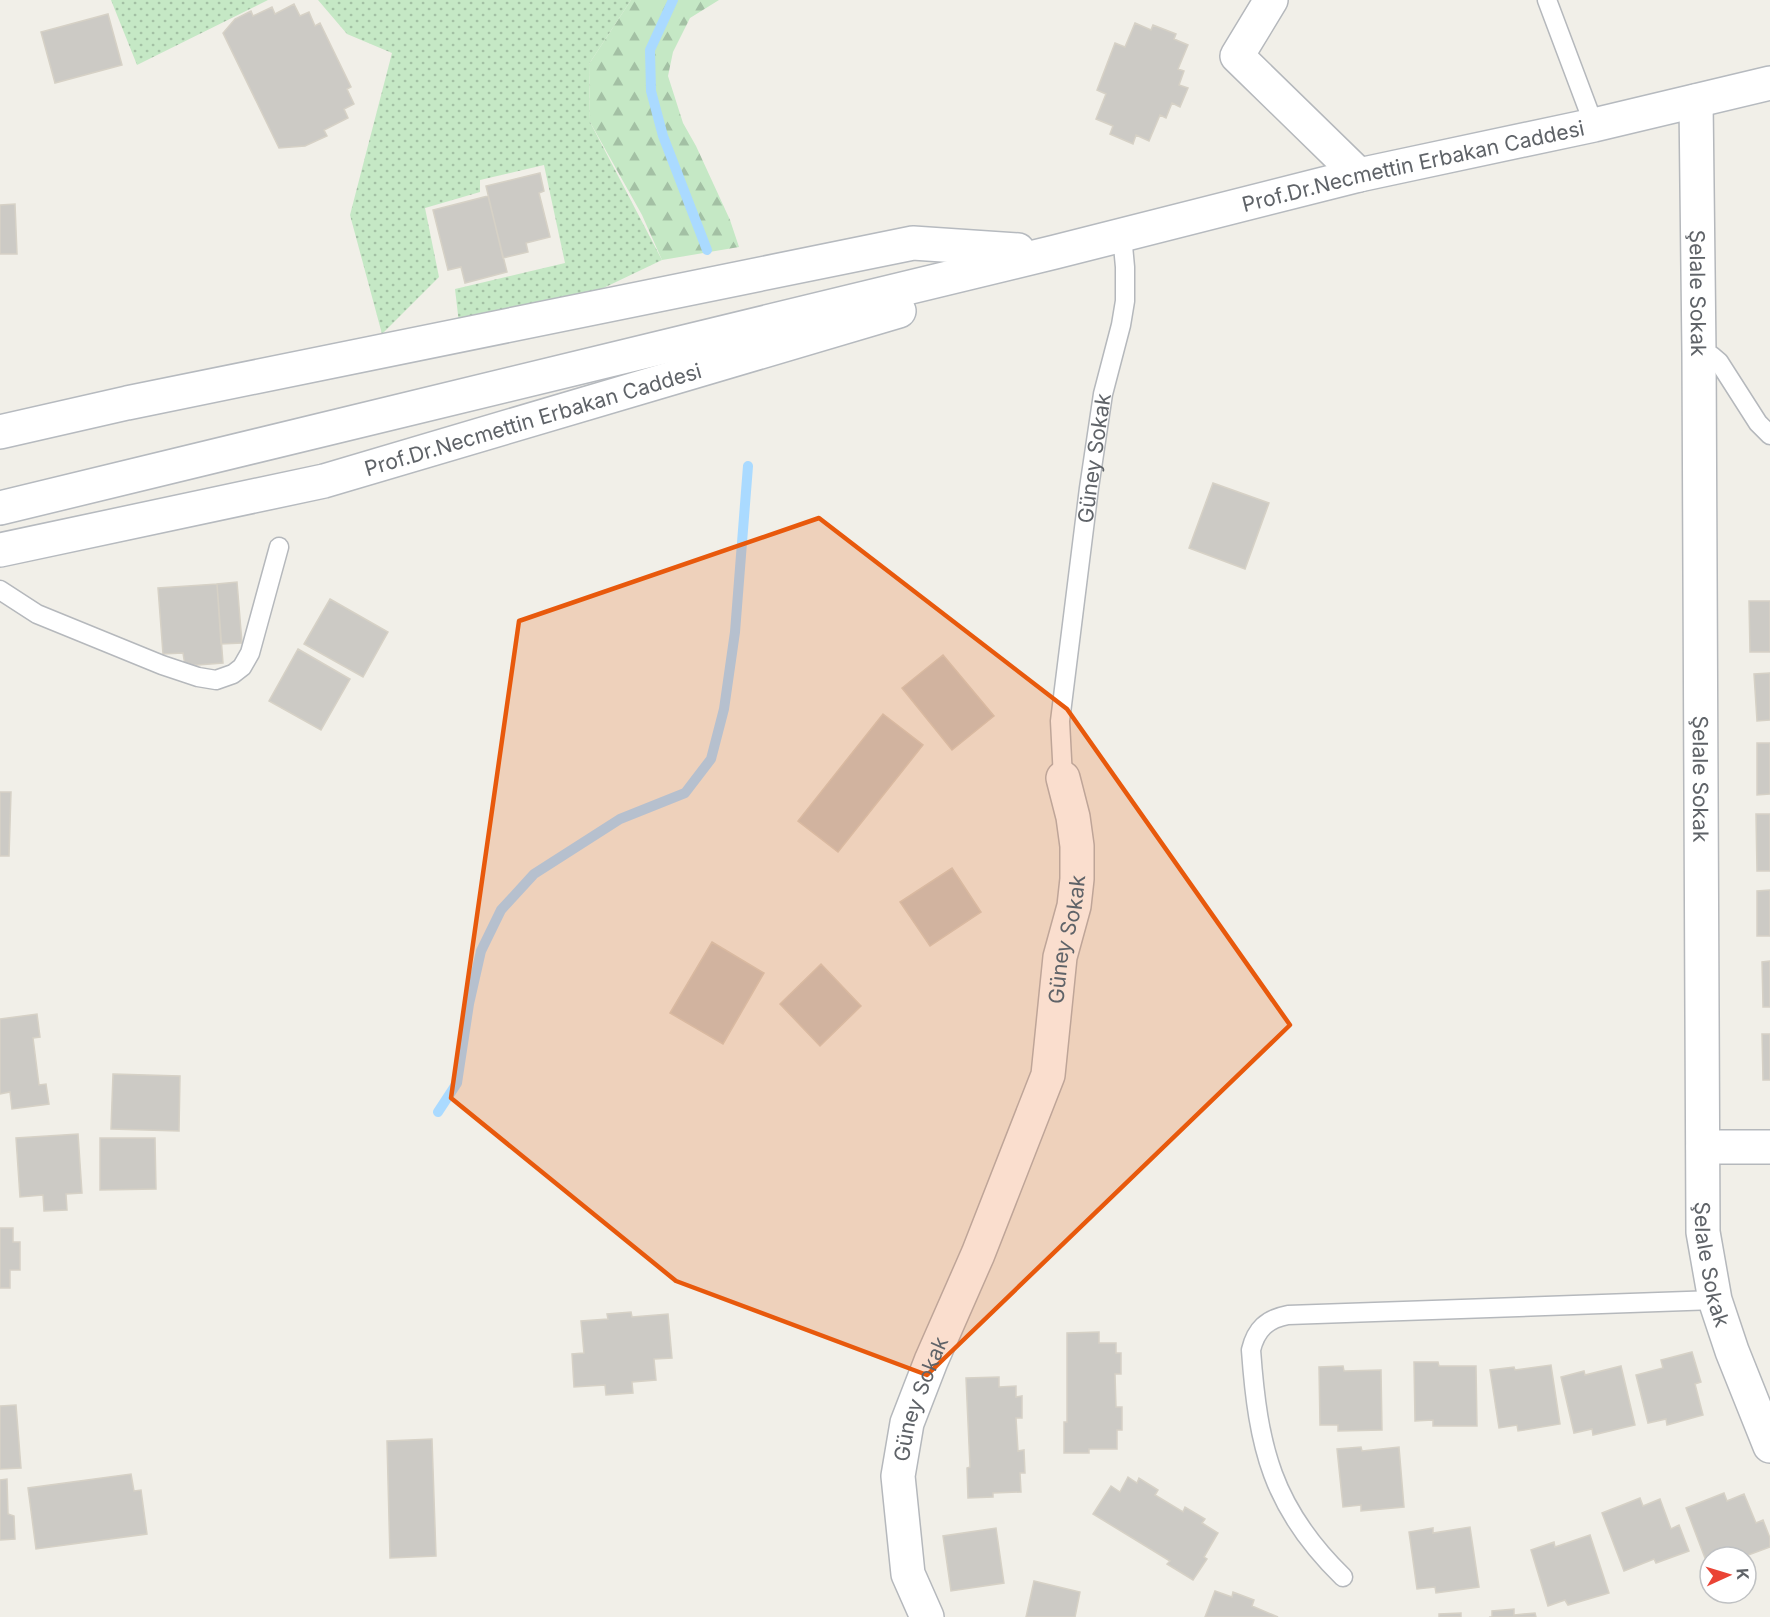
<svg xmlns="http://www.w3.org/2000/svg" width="1770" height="1617" font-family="Inter,sans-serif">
<defs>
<pattern id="forest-firs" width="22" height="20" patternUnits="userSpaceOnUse" patternTransform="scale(1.5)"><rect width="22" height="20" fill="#c5e8c5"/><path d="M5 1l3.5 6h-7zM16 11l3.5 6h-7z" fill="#a3c0a4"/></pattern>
<pattern id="garden-dots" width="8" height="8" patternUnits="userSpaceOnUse" patternTransform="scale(1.5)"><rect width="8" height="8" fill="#c5e8c5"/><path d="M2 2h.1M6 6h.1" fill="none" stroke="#a3c0a4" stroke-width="1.8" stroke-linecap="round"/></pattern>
</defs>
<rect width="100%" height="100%" fill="#f1efe8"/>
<path fill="url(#forest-firs)" d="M631 0H719L690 18 673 52 668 76 683 123 696 146 730 220 739 247 662 260 642 215 590 122 589 64Z"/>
<path fill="url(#garden-dots)" d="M111 0H268L137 65Z
M318 0H631L589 64 590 122 662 260 570 304 460 332 455 289 565 263 544 165 480 180V192L425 208 439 277 382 334 350 215 392 53 347 34Z"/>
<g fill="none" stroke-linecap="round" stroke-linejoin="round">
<path stroke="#aadaff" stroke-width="10" d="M673 0 650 50 651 91 663 136 707 250
M438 1112 457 1083 469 1004 481 951 501 910 534 874 620 819 685 793 711 759 724 709 735 632 748 466"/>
</g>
<path fill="#cccac5" stroke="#d6d1c6" stroke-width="1.5" d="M294 4 300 16 309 12 315 26 320 23 351 87 347 89 354 104 344 109 348 118 324 130 327 136 305 146 279 148 223 33 235 19 251 11 253 16 272 7 275 14Z
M108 14 122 65 55 83 41 32Z
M1135 23 1151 30 1153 25 1176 34 1174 39 1188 45 1178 69 1184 71 1179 85 1188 88 1180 107 1172 103 1166 118 1160 115 1149 141 1136 135 1133 144 1110 134 1113 126 1096 119 1106 94 1097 90 1115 43 1125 47Z
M540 173 544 191 539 193 550 237 526 243 528 252 503 258 486 186Z
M488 196 507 272 465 283 461 267 448 270 433 210Z
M15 204 17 254H0V205Z
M1213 483 1269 503 1245 569 1189 548Z
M237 582 242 643 221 644 217 584Z
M217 584 223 663 185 666 183 653 163 654 158 588Z
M330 599 388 632 363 677 304 644Z
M1749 601H1770V652H1750Z
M298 649 350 679 321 730 269 701Z
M943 655 994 716 952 750 902 688Z
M1770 673V720L1757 721 1754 674Z
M883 714 923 745 838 852 798 821Z
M1757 743H1770V794L1757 795Z
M0 792H11L9 856H0Z
M1756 814H1770V871H1757Z
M952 868 981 912 930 946 900 902Z
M1770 890V936H1757V891Z
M712 942 764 973 723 1044 670 1013Z
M1770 961V1007H1763L1762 962Z
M821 964 861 1006 820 1046 780 1004Z
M37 1014 40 1037 33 1038 39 1085 46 1084 49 1104 12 1109 10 1092 0 1094V1019Z
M1762 1034H1770V1080H1763Z
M113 1074 180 1076 179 1131 111 1129Z
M78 1134 82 1193 66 1194 67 1210 44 1211 43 1195 20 1197 16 1138Z
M100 1138H155L156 1189 100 1190Z
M0 1228H13V1242H20V1270H10V1288H0Z
M631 1312 632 1317 668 1314 672 1358 654 1359 656 1380 632 1382 633 1393 606 1395 605 1385 574 1387 572 1354 584 1353 581 1321 608 1319 607 1314Z
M1099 1332V1343H1116V1353H1121V1374H1115L1116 1407H1122V1430H1117V1449H1089V1453H1064V1422H1067V1333Z
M1692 1352 1701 1382 1695 1384 1703 1415 1667 1425 1666 1419 1648 1423 1636 1375 1663 1368 1661 1360Z
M1414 1362H1438L1439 1366H1476L1477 1426H1433V1420L1415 1421Z
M1551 1365 1560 1424 1518 1431 1517 1425 1499 1428 1490 1370 1514 1367 1515 1370Z
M1343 1366 1344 1371 1381 1370 1382 1430 1338 1431V1425H1320L1319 1367Z
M1621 1366 1635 1425 1593 1435 1592 1429 1574 1433 1561 1377 1584 1371 1585 1375Z
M999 1377V1387L1016 1386V1397L1022 1396V1418H1016L1018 1451 1024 1450 1025 1473H1020L1021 1492 993 1493V1497L968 1498 967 1468 970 1467 966 1378Z
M16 1405 21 1468 0 1469V1406Z
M432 1439 436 1556 390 1558 387 1441Z
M1361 1447 1362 1451 1399 1447 1404 1507 1361 1511V1505L1343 1507 1337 1449Z
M131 1474 134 1491 141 1490 147 1534 36 1549 28 1488Z
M1128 1477 1137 1483 1139 1478 1158 1490 1155 1495 1183 1512 1185 1507 1205 1519 1202 1523 1218 1533 1204 1557 1207 1559 1193 1580 1167 1564 1170 1561 1093 1514 1111 1486 1120 1492Z
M7 1479 8 1514 14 1516 15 1539 0 1540V1480Z
M1724 1493 1727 1501 1744 1494 1756 1523 1763 1520 1770 1538V1547L1743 1557H1740L1738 1554 1730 1557H1710V1565L1708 1566 1686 1508Z
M1640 1498 1643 1506 1660 1499 1671 1529 1679 1525 1689 1551 1656 1563 1654 1559 1624 1571 1602 1513Z
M1470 1527 1479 1587 1436 1593 1435 1587 1417 1589 1409 1532 1433 1528V1533Z
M996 1528 1004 1583 951 1591 943 1536Z
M1590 1535 1609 1593 1568 1605 1565 1600 1548 1606 1531 1550 1554 1542 1555 1547Z
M1034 1581 1080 1592 1075 1617H1026Z
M1215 1591 1232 1597 1233 1592 1254 1600 1252 1606 1278 1617H1205Z
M1514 1609V1615L1535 1613 1536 1617H1489H1492V1611Z
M1461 1613V1617H1439V1614Z"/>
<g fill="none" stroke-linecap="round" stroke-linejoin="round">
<g stroke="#b5b8bc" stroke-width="21">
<g id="service">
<path d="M1547 0 1594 125"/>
<path d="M1699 353 1712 356 1719 362 1758 423 1770 435"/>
<path d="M0 590 37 614 162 665 198 677 216 680 233 674 242 667 250 653 279 547"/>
<path id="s1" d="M1063 778 1060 721 1089 488 1103 394 1121 325 1125 301V267L1122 235"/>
<path d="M1343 1577C1272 1508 1258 1447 1251 1350 1256 1329 1267 1319 1288 1315L1715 1300"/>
</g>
</g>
<g stroke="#b5b8bc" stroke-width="36">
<g id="minor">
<path d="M1271 0 1237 56 1359 175"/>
<path id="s2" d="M1696 101 1699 353 1703 1232 1715 1300 1732 1351 1770 1446"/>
<path d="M1703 1147H1770"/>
<path id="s3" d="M927 1617 908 1574 898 1476 907 1423 931 1361 978 1254 1048 1075 1060 957 1074 906 1077 879V846L1073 817 1063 778"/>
</g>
</g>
<g stroke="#b6babf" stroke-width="36">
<g id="secondary">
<path d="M0 432 127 403 913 243 1018 250"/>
<path id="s4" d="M0 508 1055 252 1359 175 1594 125 1770 83"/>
<path id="s5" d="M0 550 324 481 899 311"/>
</g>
</g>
<use href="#service" stroke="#fff" stroke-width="18"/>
<use href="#minor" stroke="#fff" stroke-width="33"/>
<use href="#secondary" stroke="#fff" stroke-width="33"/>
</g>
<path fill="#e8590c" fill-opacity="0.2" stroke="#e8590c" stroke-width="4.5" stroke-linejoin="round" d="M819 518 1067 709 1290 1025 927 1375 676 1281 451 1098 519 621Z"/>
<g text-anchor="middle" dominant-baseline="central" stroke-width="4.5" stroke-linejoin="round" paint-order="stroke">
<g font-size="21" fill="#5f6368" stroke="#fff">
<text stroke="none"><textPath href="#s4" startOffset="1454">Prof.Dr.Necmettin Erbakan Caddesi</textPath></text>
<text stroke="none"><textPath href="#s2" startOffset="192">Şelale Sokak</textPath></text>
<text stroke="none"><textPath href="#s5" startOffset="549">Prof.Dr.Necmettin Erbakan Caddesi</textPath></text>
<text stroke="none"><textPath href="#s1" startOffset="322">Güney Sokak</textPath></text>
<text stroke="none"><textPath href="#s2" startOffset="678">Şelale Sokak</textPath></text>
<text stroke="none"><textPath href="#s3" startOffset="712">Güney Sokak</textPath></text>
<text stroke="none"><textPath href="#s2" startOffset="1164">Şelale Sokak</textPath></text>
<text stroke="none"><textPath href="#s3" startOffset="226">Güney Sokak</textPath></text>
</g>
</g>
<g transform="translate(1728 1575) rotate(86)"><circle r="28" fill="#ffffff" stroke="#bfc1c3" stroke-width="1.5"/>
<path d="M0-4.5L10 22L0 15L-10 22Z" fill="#ea4335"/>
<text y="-9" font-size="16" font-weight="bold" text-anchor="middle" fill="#5f6368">K</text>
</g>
</svg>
